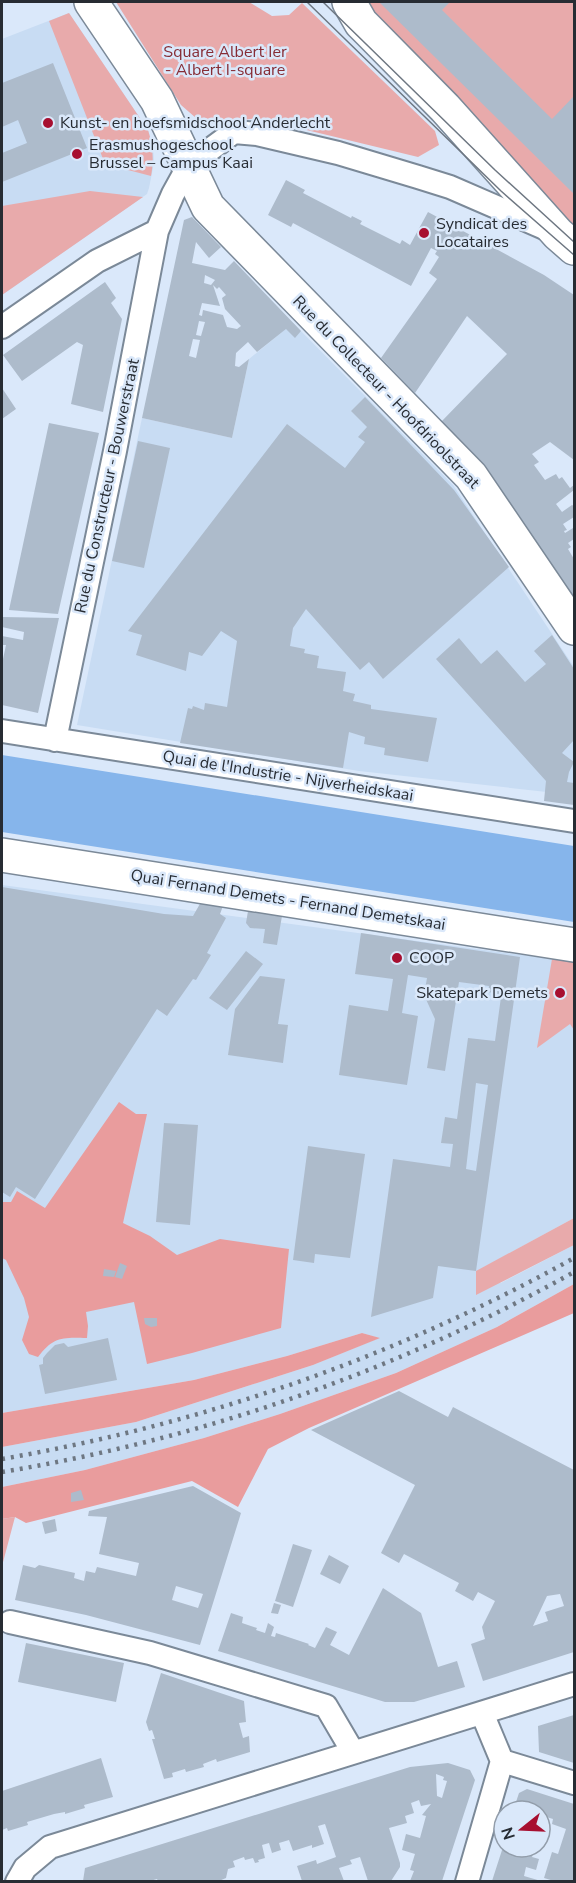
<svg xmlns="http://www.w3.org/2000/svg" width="576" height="1883" font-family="'Nunito Sans',sans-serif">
<rect width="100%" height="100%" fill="#dae8fa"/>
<path fill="#c8dcf3" d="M69 13 148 130 153 145 154 163 149 188 147 194 2 295V39Z
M293 323 453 485 574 667V795L359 771 77 725 142 418 232 438 249 359Z
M2 885 574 962V1218L477 1271 501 1283 574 1245V1284L497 1327 396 1373 280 1414 204 1438 85 1470 2 1487V1447L136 1422 313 1365 379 1338 362 1333 287 1356 194 1380 2 1413Z"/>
<path fill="#e8aaab" d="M116 2H249L272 16 289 15 302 3 435 131 439 145 418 157 257 118 204 125 181 105Z
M352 2H574V235Z
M69 13 148 130C153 146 154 160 151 176L105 164 49 21Z
M90 191 143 197 2 295V206Z
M552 959 574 962V1030L570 1024 537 1048Z
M574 1218V1245L476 1295V1271Z
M15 1517 2 1566V1519Z"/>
<path fill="#e99c9d" d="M119 1102 136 1114H147L123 1223 150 1236 177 1255 220 1239 289 1249 281 1328 192 1353 147 1364 134 1302 86 1312 88 1326 87 1338C62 1337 53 1337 38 1357L29 1354 22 1340 29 1317 24 1298 6 1260 2 1258V1202H11L17 1191 45 1208Z
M574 1284V1313L309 1428 268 1449 238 1507 192 1481 26 1523 15 1517 2 1519V1487L85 1470 204 1438 280 1414 396 1373 497 1327Z
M362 1333 380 1338 313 1365 136 1422 2 1447V1413L194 1380 287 1356Z"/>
<path fill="#86b5eb" d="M2 755 574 846V922L2 832Z"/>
<path fill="#adbbcb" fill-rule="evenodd" d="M379 2H450L442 10 552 119 574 96V194Z
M53 63 87 148 2 182V153L27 143 18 120 2 127V83Z
M286 180 305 190 303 193 351 218 352 216 362 221 360 224 400 244 402 240 410 245 428 212 544 275 574 295V460L550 442 532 454 539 462 534 465 545 480 556 474 559 479 562 477 570 488 574 485V490L556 504 562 512 572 505 574 506V517L563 524 567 530 564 531 565 533 573 528 574 530V539L568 543 571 547 568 549 574 559V608L441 422 507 354 467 316 415 393 381 358 437 279 429 273 439 257 435 254 437 251 431 248 411 286 293 223 291 227 268 215Z
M192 217 221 247 209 258 196 242 192 263 225 270 234 261 301 331 295 338 286 329 257 352 248 342 236 353 235 366 239 367 249 359 232 438 142 418 184 220ZM205 275 215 280 211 285 204 283ZM213 285 217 289 219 287 226 295 222 298 225 309 241 326 237 329 227 327 223 315 203 310 202 316 199 315 202 303 220 306ZM199 321 205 322 201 336 196 335ZM193 339 200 340 196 358 189 356Z
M105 282 116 298 111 303 122 319 103 412 71 404 83 345 77 342 22 381 3 355Z
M2 388 16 409 2 419Z
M365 397 454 490 509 567 383 679 369 662 360 670 306 609 293 628 290 646 305 649 304 653 319 656 317 668 346 672 343 691 355 694 353 701 371 705V709L437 718 428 762 384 755 385 748 364 744 365 737 349 732 343 768 180 743 188 708 192 709 193 706 204 710 205 703 227 707 237 641 221 631 202 656 189 652 186 671 136 655 142 635 128 631 287 424 345 468 365 442 358 437 367 427 351 411Z
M49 423 99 433 58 614 9 610Z
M138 441 170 448 144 568 112 561Z
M2 617 59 618 38 713 2 705V659H3L6 645H2V636L23 640 24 632 2 627Z
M552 635 574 669V740L562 753 574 762 569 772 567 782 574 783V805L544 801 546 781 436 659 459 638 481 664 497 650 525 682 546 664 534 651Z
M2 887 164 914 193 916 201 902 223 906 220 914 226 918 207 953 211 955 196 980 193 979 167 1016 157 1009 35 1199 16 1187 10 1197 2 1192Z
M248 911 282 916 277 945 263 943 265 929 250 928 246 923Z
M361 933 520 957 476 1271 438 1266 433 1298 371 1317 393 1159 450 1167 453 1144 441 1143 445 1117 457 1119 468 1038 495 1041 501 997 498 996V994L488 992 489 986 459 982 445 1071 427 1068 435 1019 424 995 427 978 408 975 402 1013 418 1016 407 1085 339 1075 349 1005 388 1011 393 979 355 974ZM476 1083 488 1085 476 1171 466 1169Z
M246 951 263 964 227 1010 209 998Z
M260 976 285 979 278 1024 288 1025 283 1063 228 1055 235 1009Z
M164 1123 198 1125 190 1225 156 1222Z
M308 1146 365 1154 350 1258 315 1254 314 1263 293 1260Z
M120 1263 127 1266 122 1279 115 1277Z
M104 1269 116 1271 114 1277 103 1276Z
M144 1318H157V1326L151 1327 145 1324Z
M108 1338 117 1380 45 1394 39 1365 43 1364V1358L47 1353 55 1345 64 1343 68 1347Z
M399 1391 448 1417 453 1407 574 1470V1652L483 1681 471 1644 485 1639 482 1627 495 1601 478 1592 473 1601 455 1591 459 1583 404 1554 399 1563 381 1553 415 1485 311 1430ZM560 1594 564 1606 545 1612 548 1621 533 1626 547 1596Z
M193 1486 241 1513 200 1645 86 1615 15 1600 23 1565 35 1568 39 1565 75 1573 74 1578 84 1581 86 1571 95 1573 97 1567 136 1576 139 1563 99 1554 107 1517 88 1516 89 1511ZM176 1586 203 1594 198 1608 172 1600Z
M81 1490 84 1500 71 1502V1493Z
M55 1519 57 1531 45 1534 42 1522Z
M293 1544 312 1550 293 1607 275 1601Z
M329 1555 349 1566 340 1584 320 1574Z
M383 1588 421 1613 438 1667 457 1661 465 1687 414 1702H385L218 1651 231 1613 243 1617 242 1623 257 1628 256 1630 265 1633 268 1623 274 1627 271 1636 275 1637 276 1633 309 1644 308 1645 315 1648 326 1627 337 1632 330 1645 349 1655Z
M274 1603 281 1605 278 1614 271 1613Z
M26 1643 124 1663 116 1702 18 1682Z
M161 1673 244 1701 246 1722 239 1723 243 1738 249 1736 250 1752 217 1762 216 1759 203 1764 204 1767 186 1772 185 1769 172 1773 173 1777 164 1779 152 1739H155L152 1730 149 1731 146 1722Z
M574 1715V1763L539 1752 538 1726Z
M101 1758 113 1797 84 1805 85 1808 65 1814V1812L54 1814 27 1822 28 1825 8 1831 7 1828 2 1830V1791Z
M448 1763 470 1770 475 1780 442 1881H410L414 1871 410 1870 415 1854 402 1850 406 1834 420 1838 426 1816 422 1815 431 1804 421 1806 419 1800 411 1803 414 1813 405 1816 407 1823 389 1828 400 1863V1867L391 1881H368L360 1857 350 1860 352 1864 339 1868 344 1881H302L297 1866 316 1860 317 1864 336 1857 325 1824 318 1826 324 1844 312 1848V1845L293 1851 289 1840 279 1843 281 1850 272 1853 269 1843 262 1845 265 1858 258 1860 259 1862 255 1863 253 1858 245 1860 244 1857 233 1861 235 1867 228 1869 226 1878 219 1881H158L157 1879 150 1881H83L85 1868 410 1767ZM436 1774 444 1777 443 1780 447 1781 442 1798 437 1796Z
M527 1789 574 1804V1881H554L544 1878 552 1852 558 1854 566 1829 552 1824 553 1819 540 1815V1811H513L519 1793Z
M540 1825 550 1828 546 1842 540 1840Z
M503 1847H535L532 1857 539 1859 536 1870 526 1867 524 1876 541 1881H492Z"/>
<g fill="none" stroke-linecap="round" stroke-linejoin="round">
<g stroke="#7b8998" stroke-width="26">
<path id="street" d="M2 327 97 261 157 231 173 194 189 165 234 132 257 134 338 153 418 177 450 187 549 230
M2 731 574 821
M55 740 115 451 157 231
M10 1622 150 1653 326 1706 353 1752
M502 1761 574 1783
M17 1882 25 1868 50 1847 574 1684
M467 1882 502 1761 482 1713"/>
</g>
<g stroke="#7b8998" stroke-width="36">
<path id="secondary" d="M91 2 157 100 208 207 471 476 574 628
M349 2 361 23 369 31 445 108 558 234 574 248
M2 855 574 945"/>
</g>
<use href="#street" stroke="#fff" stroke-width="22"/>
<use href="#secondary" stroke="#fff" stroke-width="33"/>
<path stroke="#6e7782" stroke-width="1.5" d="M307 2 501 191 574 255
M323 2 495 170 574 242"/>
<path stroke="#6e7782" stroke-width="4.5" stroke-dasharray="3 6" stroke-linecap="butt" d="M2 1459C203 1424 396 1357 574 1258
M2 1472C202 1439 397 1371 574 1272"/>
</g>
<g fill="#a70f30" stroke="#dae8fa" stroke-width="2">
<circle cx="48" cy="123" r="6"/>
<circle cx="77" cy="154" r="6"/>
<circle cx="424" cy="233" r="6"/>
<circle cx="397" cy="958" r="6"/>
<circle cx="560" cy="993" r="6"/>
</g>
<g text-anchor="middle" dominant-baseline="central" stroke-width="5" stroke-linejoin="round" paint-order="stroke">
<g font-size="16" fill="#862c35" stroke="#dae8fa">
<text x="225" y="52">Square Albert Ier<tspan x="225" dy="18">- Albert I-square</tspan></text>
</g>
<g font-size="16" fill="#272c33" stroke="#dae8fa" text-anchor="start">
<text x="60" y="123">Kunst- en hoefsmidschool Anderlecht</text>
<text x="89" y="145">Erasmushogeschool<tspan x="89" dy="18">Brussel – Campus Kaai</tspan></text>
<text x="436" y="224">Syndicat des<tspan x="436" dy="18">Locataires</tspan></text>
<text x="409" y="958">COOP</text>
<text x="548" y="993" text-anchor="end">Skatepark Demets</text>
</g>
<g font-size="16" fill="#272c33" stroke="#dae8fa">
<text transform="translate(386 392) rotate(46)">Rue du Collecteur - Hoofdrioolstraat</text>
<text transform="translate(107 486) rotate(-78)">Rue du Constructeur - Bouwerstraat</text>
<text transform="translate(288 776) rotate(9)">Quai de l'Industrie - Nijverheidskaai</text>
<text transform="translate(288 900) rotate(9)">Quai Fernand Demets - Fernand Demetskaai</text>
</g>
</g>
<rect width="576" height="1883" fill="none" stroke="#272c33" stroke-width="6"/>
<g transform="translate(522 1829) rotate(252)"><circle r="28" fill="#dae8fa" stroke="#929daa" stroke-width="1.5"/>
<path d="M0-4.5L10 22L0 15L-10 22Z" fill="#a70f30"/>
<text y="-9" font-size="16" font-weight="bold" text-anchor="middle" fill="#272c33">N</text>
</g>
</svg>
